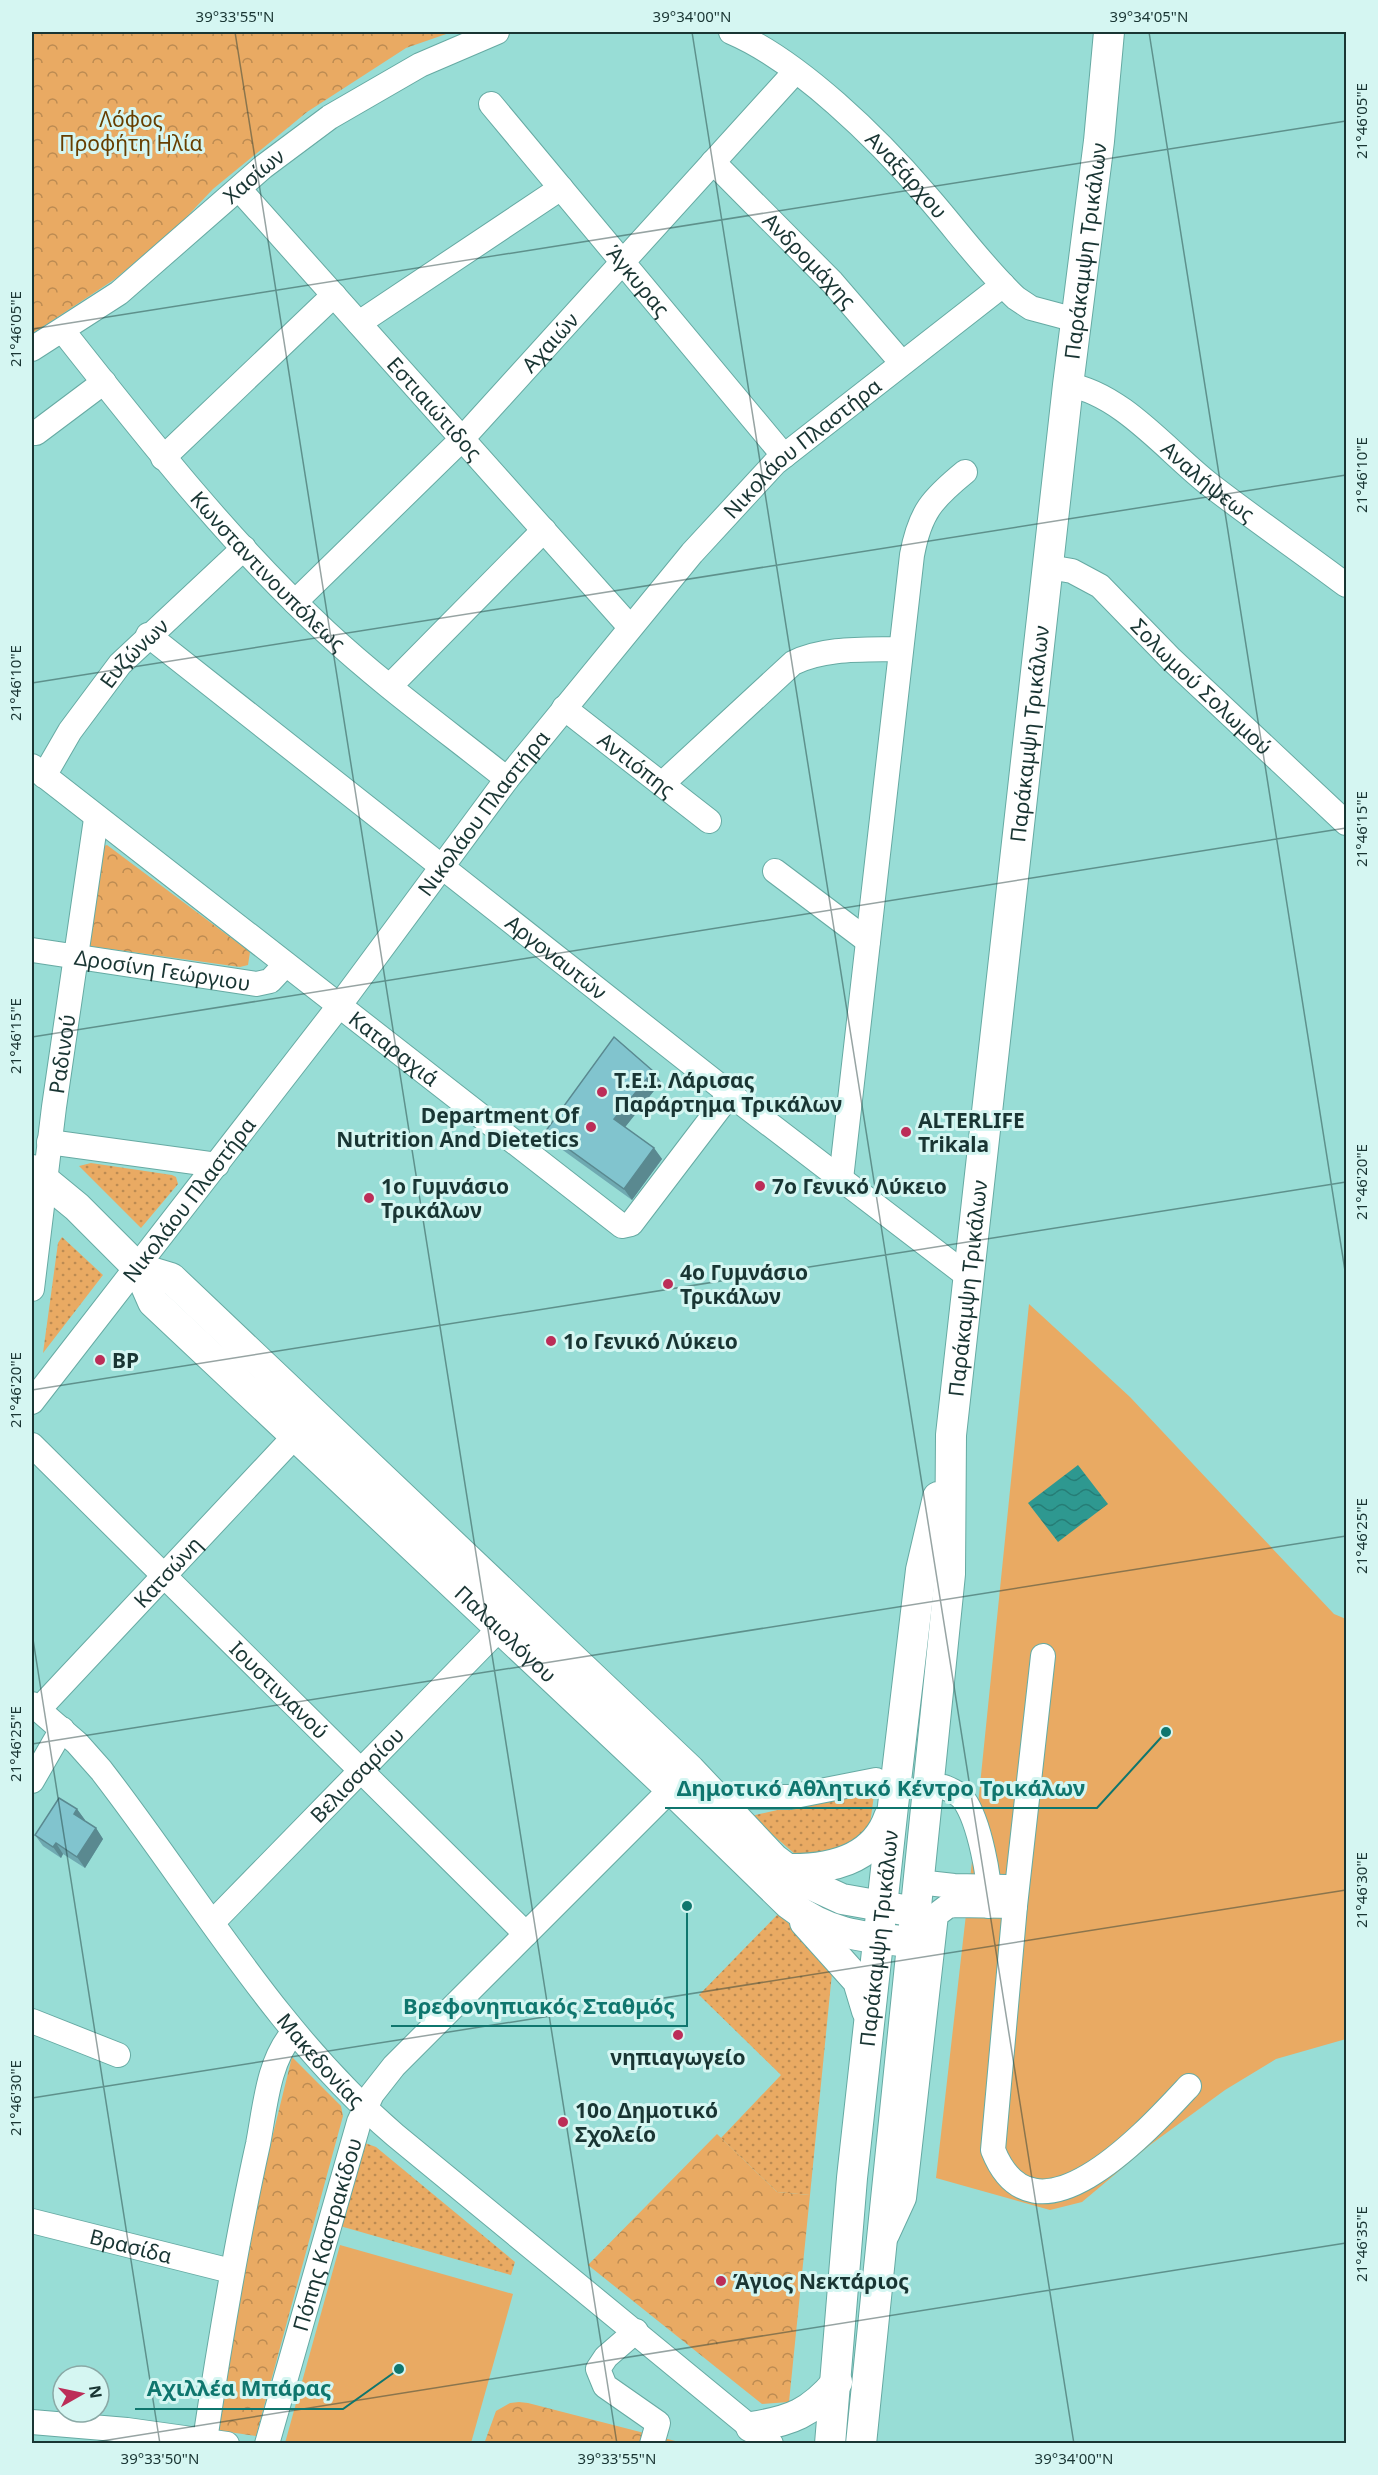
<svg xmlns="http://www.w3.org/2000/svg" width="1378" height="2475" font-family="'Noto Sans',sans-serif">
<defs>
<pattern id="grass-dots" width="8" height="8" patternUnits="userSpaceOnUse" patternTransform="scale(1.5)"><rect width="8" height="8" fill="#e9aa63"/><path d="M2 2h.1M6 6h.1" fill="none" stroke="#bc8b52" stroke-width="1.8" stroke-linecap="round"/></pattern>
<pattern id="forest-crowns" width="20" height="18" patternUnits="userSpaceOnUse" patternTransform="scale(1.5)"><rect width="20" height="18" fill="#e9aa63"/><path d="M2 6a3 3 0 1 1 6 0M12 15a3 3 0 1 1 6 0" fill="none" stroke="#bc8b52"/></pattern>
<pattern id="water-waves" width="16" height="10" patternUnits="userSpaceOnUse" patternTransform="scale(1.5)"><rect width="16" height="10" fill="#2e9890"/><path d="M0 5q4-4 8 0t8 0" fill="none" stroke="#267d76"/></pattern>
</defs>
<rect width="100%" height="100%" fill="#98ddd6"/>
<path fill="url(#grass-dots)" d="M91 1163 172 1175 176 1177 178 1184 141 1228 79 1166Z
M62 1237 103 1275 43 1353 58 1243Z
M875 1788 870 1824 849 1851 796 1855 751 1816Z
M778 1914 833 1963 810 2195 777 2192 721 2138 781 2075 699 1995Z
M365 2143 376 2147 515 2262 511 2275 340 2226Z"/>
<path fill="url(#forest-crowns)" d="M32 32H452L406 48 307 112 213 189 178 226 115 279 32 334Z
M107 845 250 952 248 965 240 967 89 946 104 846Z
M292 2057 341 2106 343 2116 256 2436 215 2430 255 2207Z
M717 2134 777 2192 810 2195 789 2402 762 2404 588 2265Z
M519 2402 528 2403 683 2443 484 2444 496 2411 510 2403Z"/>
<path fill="#e9aa63" d="M1029 1304 1130 1397 1334 1614 1346 1619V2039L1276 2059 1225 2090 1150 2145 1082 2202 1050 2210 936 2178 974 1844Z
M340 2245 513 2294 471 2443H285Z"/>
<path fill="url(#water-waves)" d="M1078 1465 1108 1504 1058 1542 1028 1503Z"/>
<g fill="none" stroke-linecap="round" stroke-linejoin="round">
<g stroke="#66aaa3" stroke-width="26">
<g id="minor">
<path id="s1" d="M731 32C799 61 878 139 926 195 956 229 983 267 1016 298L1031 308 1076 320"/>
<path id="s2" d="M491 104 784 456"/>
<path id="s3" d="M713 162 832 282 901 362"/>
<path id="s4" d="M239 189 630 627"/>
<path d="M359 323 561 188"/>
<path id="s5" d="M63 331C146 436 228 541 326 632 383 685 447 731 507 779"/>
<path id="s6" d="M32 349 119 293 263 167 330 117 420 65 497 32"/>
<path id="s7" d="M1068 385C1121 393 1168 452 1209 484 1254 519 1301 551 1346 585"/>
<path d="M36 433 104 382"/>
<path d="M163 458 334 295"/>
<path id="s8" d="M1049 567 1072 571 1100 586 1171 659 1346 823"/>
<path id="s9" d="M295 602 462 439 795 72"/>
<path id="s10" d="M148 635 730 1094 969 1277"/>
<path d="M390 686 544 530"/>
<path id="s11" d="M564 708 709 821"/>
<path id="s12" d="M32 766 622 1226 631 1224 730 1094"/>
<path id="s13" d="M44 776 70 731 120 664 244 548"/>
<path d="M662 784 793 663C825 647 866 650 901 649"/>
<path d="M775 871 868 941"/>
<path id="s14" d="M32 950 256 984 270 981 285 965"/>
<path d="M49 1142 217 1165"/>
<path d="M841 1179 912 555C920 512 932 499 965 472"/>
<path id="s15" d="M32 1289 54 1107 96 819"/>
<path id="s16" d="M32 1402 339 1006 507 779 692 553 775 463 1003 285"/>
<path id="s17" d="M32 1445 526 1934"/>
<path d="M1043 1656 1015 1906 993 2150C1035 2256 1148 2130 1189 2086"/>
<path id="s18" d="M32 1704 77 1743 101 1770C197 1894 275 2032 395 2135L771 2444"/>
<path id="s19" d="M39 1709 295 1436"/>
<path d="M32 1781 62 1729"/>
<path d="M944 1787C951 1790 959 1793 964 1800 979 1821 991 1880 989 1906"/>
<path d="M725 1807 741 1797H790L876 1780"/>
<path d="M918 1882 954 1886 1006 1887"/>
<path id="s20" d="M213 1922 500 1628"/>
<path d="M32 2021 118 2055"/>
<path id="s21" d="M32 2221 231 2271"/>
<path d="M887 2235 904 2198 936 1915 948 1906 955 1905 1015 1906"/>
<path d="M636 2331 606 2357 598 2369 605 2386 658 2423 652 2444"/>
<path d="M32 2422 127 2430 227 2444"/>
<path d="M205 2440C220 2341 236 2243 258 2144 265 2108 268 2061 293 2033"/>
<path id="s22" d="M267 2444 359 2122 372 2094 394 2066 684 1776"/>
</g>
</g>
<g stroke="#66aaa3" stroke-width="32">
<g id="major">
<path id="s23" d="M32 1170 77 1207 138 1268 153 1302 671 1789 789 1904C828 1935 863 1937 912 1942"/>
<path d="M138 1268 171 1278 690 1770 774 1859 803 1881 842 1899 915 1912"/>
<path d="M786 1869C827 1870 874 1861 889 1817"/>
<path d="M805 1922 858 1981 867 2011"/>
<path d="M751 2427C791 2421 811 2413 837 2382"/>
<path id="s24" d="M830 2444 852 2178 893 1806 921 1570 938 1497"/>
<path id="s25" d="M861 2444 950 1574 951 1435 1068 385 1099 141 1109 32"/>
</g>
</g>
<use href="#minor" stroke="#fff" stroke-width="24"/>
<use href="#major" stroke="#fff" stroke-width="30"/>
</g>
<path fill="#6fa9b1" d="M653 1071 661 1082 625 1127 654 1148 662 1159 632 1200 553 1143 545 1132Z
M77 1809 85 1820 84 1821 96 1828 103 1839 85 1868 63 1854 61 1858 43 1846 35 1835Z"/>
<path fill="#5a8990" d="M653 1071 661 1082 622 1131 614 1119Z
M654 1148 662 1159 632 1200 624 1189Z
M77 1809 85 1820 81 1825 74 1814Z
M96 1828 103 1839 85 1868 77 1857Z
M56 1843 63 1854 61 1858 53 1847Z"/>
<path fill="#81c4ce" stroke="#5a8990" stroke-width="1.5" d="M614 1037 653 1071 614 1119 654 1148 624 1189 545 1132Z
M59 1798 77 1809 74 1814 96 1828 77 1857 56 1843 53 1847 35 1835Z"/>
<path fill="none" stroke="#193533" stroke-width="1.5" stroke-opacity="0.45" d="M235 32 617 2444M692 32 1074 2444M1149 32 1346 1277M32 329 1346 121M32 683 1346 475M32 1037 1346 828M32 1390 1346 1182M32 1633 160 2444M32 1744 1346 1536M32 2098 1346 1890M83 2444 1346 2243"/>
<g fill="#bc2d58" stroke="#d5f6f2" stroke-width="2">
<circle cx="602" cy="1092" r="6"/>
<circle cx="591" cy="1127" r="6"/>
<circle cx="906" cy="1132" r="6"/>
<circle cx="760" cy="1186" r="6"/>
<circle cx="369" cy="1198" r="6"/>
<circle cx="668" cy="1284" r="6"/>
<circle cx="551" cy="1341" r="6"/>
<circle cx="100" cy="1360" r="6"/>
<circle cx="678" cy="2035" r="6"/>
<circle cx="563" cy="2122" r="6"/>
<circle cx="721" cy="2281" r="6"/>
</g>
<g text-anchor="middle" dominant-baseline="central" stroke-width="6" stroke-linejoin="round" paint-order="stroke">
<g font-size="21" fill="#673e00" stroke="#d5f6f2">
<text x="131" y="119">Λόφος<tspan x="131" dy="24">Προφήτη Ηλία</tspan></text>
</g>
<g font-size="21" fill="#193533" stroke="#d5f6f2">
<text stroke="none"><textPath href="#s6" startOffset="282">Χασίων</textPath></text>
<text stroke="none"><textPath href="#s1" startOffset="228">Αναξάρχου</textPath></text>
<text stroke="none"><textPath href="#s25" startOffset="2205">Παράκαμψη Τρικάλων</textPath></text>
<text stroke="none"><textPath href="#s3" startOffset="138">Ανδρομάχης</textPath></text>
<text stroke="none"><textPath href="#s2" startOffset="230">Άγκυρας</textPath></text>
<text stroke="none"><textPath href="#s9" startOffset="364">Αχαιών</textPath></text>
<text stroke="none"><textPath href="#s4" startOffset="294">Εστιαιώτιδος</textPath></text>
<text stroke="none"><textPath href="#s16" startOffset="1228">Νικολάου Πλαστήρα</textPath></text>
<text stroke="none"><textPath href="#s7" startOffset="172">Αναλήψεως</textPath></text>
<text stroke="none"><textPath href="#s5" startOffset="316">Κωνσταντινουπόλεως</textPath></text>
<text stroke="none"><textPath href="#s13" startOffset="153">Ευζώνων</textPath></text>
<text stroke="none"><textPath href="#s8" startOffset="198">Σολωμού Σολωμού</textPath></text>
<text stroke="none"><textPath href="#s25" startOffset="1719">Παράκαμψη Τρικάλων</textPath></text>
<text stroke="none"><textPath href="#s11" startOffset="92">Αντιόπης</textPath></text>
<text stroke="none"><textPath href="#s16" startOffset="742">Νικολάου Πλαστήρα</textPath></text>
<text stroke="none"><textPath href="#s10" startOffset="520">Αργοναυτών</textPath></text>
<text stroke="none"><textPath href="#s14" startOffset="132">Δροσίνη Γεώργιου</textPath></text>
<text stroke="none"><textPath href="#s12" startOffset="459">Καταραχιά</textPath></text>
<text stroke="none"><textPath href="#s15" startOffset="237">Ραδινού</textPath></text>
<text stroke="none"><textPath href="#s16" startOffset="256">Νικολάου Πλαστήρα</textPath></text>
<text stroke="none"><textPath href="#s25" startOffset="1161">Παράκαμψη Τρικάλων</textPath></text>
<text stroke="none"><textPath href="#s19" startOffset="188">Κατσώνη</textPath></text>
<text stroke="none"><textPath href="#s23" startOffset="666">Παλαιολόγου</textPath></text>
<text stroke="none"><textPath href="#s17" startOffset="348">Ιουστινιανού</textPath></text>
<text stroke="none"><textPath href="#s20" startOffset="206">Βελισσαρίου</textPath></text>
<text stroke="none"><textPath href="#s24" startOffset="508">Παράκαμψη Τρικάλων</textPath></text>
<text stroke="none"><textPath href="#s18" startOffset="460">Μακεδονίας</textPath></text>
<text stroke="none"><textPath href="#s22" startOffset="218">Πόπης Καστρακίδου</textPath></text>
<text stroke="none"><textPath href="#s21" startOffset="102">Βρασίδα</textPath></text>
</g>
<g font-size="21" font-weight="bold" fill="#193533" stroke="#d5f6f2" text-anchor="start">
<text x="614" y="1080">Τ.Ε.Ι. Λάρισας<tspan x="614" dy="24">Παράρτημα Τρικάλων</tspan></text>
<text x="579" y="1115" text-anchor="end">Department Of<tspan x="579" dy="24">Nutrition And Dietetics</tspan></text>
<text x="918" y="1120">ALTERLIFE<tspan x="918" dy="24">Trikala</tspan></text>
<text x="381" y="1186">1ο Γυμνάσιο<tspan x="381" dy="24">Τρικάλων</tspan></text>
<text x="772" y="1186">7ο Γενικό Λύκειο</text>
<text x="680" y="1272">4ο Γυμνάσιο<tspan x="680" dy="24">Τρικάλων</tspan></text>
<text x="563" y="1341">1ο Γενικό Λύκειο</text>
<text x="112" y="1360">BP</text>
<text x="678" y="2057" text-anchor="middle">νηπιαγωγείο</text>
<text x="575" y="2110">10ο Δημοτικό<tspan x="575" dy="24">Σχολείο</tspan></text>
<text x="733" y="2281">Άγιος Νεκτάριος</text>
</g>
</g>
<path fill="none" stroke="#0f766e" stroke-width="2" d="M1166 1732L1097 1808H665M687 1906L687 2026H391M399 2369L343 2409H135"/>
<g fill="#0f766e" stroke="#d5f6f2" stroke-width="2">
<circle cx="1166" cy="1732" r="6"/>
<circle cx="687" cy="1906" r="6"/>
<circle cx="399" cy="2369" r="6"/>
</g>
<g font-size="22" text-anchor="middle" font-weight="bold" fill="#0f766e" stroke="#d5f6f2" stroke-width="6" stroke-linejoin="round" paint-order="stroke">
<text x="881" y="1796">Δημοτικό Αθλητικό Κέντρο Τρικάλων</text>
<text x="539" y="2014">Βρεφονηπιακός Σταθμός</text>
<text x="239" y="2396">Αχιλλέα Μπάρας</text>
</g>
<rect width="1378" height="2475" fill="none" stroke="#d5f6f2" stroke-width="66"/>
<g transform="translate(81 2394) rotate(81)"><circle r="28" fill="#d5f6f2" stroke="#8aa9a6" stroke-width="1.5"/>
<path d="M0-4.5L10 22L0 15L-10 22Z" fill="#bc2d58"/>
<text y="-9" font-size="16" font-weight="bold" text-anchor="middle" fill="#193533">N</text>
</g>
<rect x="33" y="33" width="1312" height="2409" fill="none" stroke="#193533" stroke-width="2"/>
<g font-size="15" text-anchor="middle" fill="#193533">
<text x="235" y="22">39°33'55"N</text>
<text x="692" y="22">39°34'00"N</text>
<text x="1149" y="22">39°34'05"N</text>
<text transform="translate(1362 121) rotate(-90)" y="5">21°46'05"E</text>
<text transform="translate(16 329) rotate(-90)" y="5">21°46'05"E</text>
<text transform="translate(1362 475) rotate(-90)" y="5">21°46'10"E</text>
<text transform="translate(16 683) rotate(-90)" y="5">21°46'10"E</text>
<text transform="translate(1362 829) rotate(-90)" y="5">21°46'15"E</text>
<text transform="translate(16 1036) rotate(-90)" y="5">21°46'15"E</text>
<text transform="translate(1362 1182) rotate(-90)" y="5">21°46'20"E</text>
<text transform="translate(16 1390) rotate(-90)" y="5">21°46'20"E</text>
<text transform="translate(1362 1536) rotate(-90)" y="5">21°46'25"E</text>
<text transform="translate(16 1744) rotate(-90)" y="5">21°46'25"E</text>
<text transform="translate(1362 1890) rotate(-90)" y="5">21°46'30"E</text>
<text transform="translate(16 2098) rotate(-90)" y="5">21°46'30"E</text>
<text transform="translate(1362 2244) rotate(-90)" y="5">21°46'35"E</text>
<text x="160" y="2464">39°33'50"N</text>
<text x="617" y="2464">39°33'55"N</text>
<text x="1074" y="2464">39°34'00"N</text>
</g>
</svg>
